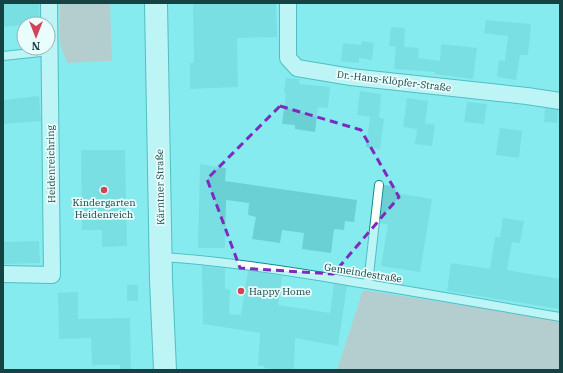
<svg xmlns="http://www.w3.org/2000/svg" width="563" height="373" font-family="'IBM Plex Serif',serif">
<rect width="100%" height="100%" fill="#86ebee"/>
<path fill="#ebabac" d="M60 3H110L112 61 67 63 60 44Z
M363 290 560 320V370H337Z"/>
<path fill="#6bd0d3" d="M3 3H39L40 23 3 27Z
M193 3H276L277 37 237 38 238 87 190 89V63H194Z
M486 20 531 24 528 55H520L516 80 497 77 499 60 505 61 508 36 484 33Z
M391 27 405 28 404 47 389 46Z
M362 41 374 43 372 60 359 58V63L341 61 343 43 361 45Z
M441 44 477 48 473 79 435 74V72L394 69 396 46 419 48 418 58 440 61Z
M286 78 300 79 299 84 330 87 328 108 318 107 315 132 295 129V125L282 124 286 93H284Z
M360 91 381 94 379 118 378 117 384 119 380 149 366 147 370 117 357 115Z
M39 96 41 121 3 124V100Z
M407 98 428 101 425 123 435 125 432 146 415 144 417 129 403 127Z
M467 102 487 104 484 124 464 122Z
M545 108 558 110 557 123 544 122Z
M500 128 522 131 519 158 496 155Z
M81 150H125L127 246 102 247V230H82Z
M200 164 226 168 225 181 357 200 354 222 345 221 344 230 334 229 331 253 302 249 304 233 282 230 280 243 252 239 256 217 248 215 249 203 226 200 225 248H198Z
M384 185 397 187 396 193 432 199 420 272 381 266 388 225 380 223Z
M503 218 524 221 520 243 512 242 507 270 560 279V309L447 291 451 263 490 269 495 237H500Z
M39 241 40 263 3 264V242Z
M202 266 225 268V289L230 290 229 314 241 315 248 271 282 276 278 305 330 313 334 284 347 286 338 346 295 338 294 370H272V369L264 368V366H258L260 333 203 324Z
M127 285H138V301H127Z
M78 292V319L130 318 131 370H120V365H92L91 338 59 339 58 293Z"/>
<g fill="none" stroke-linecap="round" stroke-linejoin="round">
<g stroke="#0f898c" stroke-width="10">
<path id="lane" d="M3 56 50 51
M162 257C226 261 290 271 354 282 423 293 491 305 560 317
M368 284 379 185"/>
</g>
<g stroke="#0f898c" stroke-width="18">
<path id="street" d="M288 3V58L297 68 351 77 527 96 560 101
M3 274 52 275 49 3"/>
</g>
<g stroke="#0f898c" stroke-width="24">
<path id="primary" d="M156 3 161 280 165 370"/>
</g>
<use href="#lane" stroke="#fff" stroke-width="8"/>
<use href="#street" stroke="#fff" stroke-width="16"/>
<use href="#primary" stroke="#fff" stroke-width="22"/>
</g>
<path d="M0 0H563V373H0ZM280 106 361 130 399 197 333 274 240 268 207 179Z" fill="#86ebee" fill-opacity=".55" fill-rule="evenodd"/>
<path fill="none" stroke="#7b2cbf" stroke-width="3" stroke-dasharray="8 5" stroke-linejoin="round" d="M280 106 361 130 399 197 333 274 240 268 207 179Z"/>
<g fill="#d34353" stroke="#eafdfd" stroke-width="1.5">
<circle cx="104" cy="190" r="4"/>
<circle cx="241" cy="291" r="4"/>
</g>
<g text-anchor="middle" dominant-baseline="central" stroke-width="3.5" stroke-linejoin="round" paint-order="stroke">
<g font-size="10" fill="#174244" stroke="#eafdfd">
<text transform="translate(394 81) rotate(7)">Dr.-Hans-Klöpfer-Straße</text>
<text transform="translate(51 164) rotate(-91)">Heidenreichring</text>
<text transform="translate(160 187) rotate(-91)">Kärntner Straße</text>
<text transform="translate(363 273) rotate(9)">Gemeindestraße</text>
</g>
<g font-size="10" fill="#174244" stroke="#eafdfd">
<text x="104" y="202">Kindergarten<tspan x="104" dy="12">Heidenreich</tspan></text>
<text x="249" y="291" text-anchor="start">Happy Home</text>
</g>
</g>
<rect width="563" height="373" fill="none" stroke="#174244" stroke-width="8"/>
<g transform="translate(36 36) rotate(180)"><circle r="19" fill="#eafdfd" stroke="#96b2b3"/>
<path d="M0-3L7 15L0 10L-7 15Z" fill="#d34353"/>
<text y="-6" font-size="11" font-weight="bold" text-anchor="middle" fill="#174244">N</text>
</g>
</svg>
